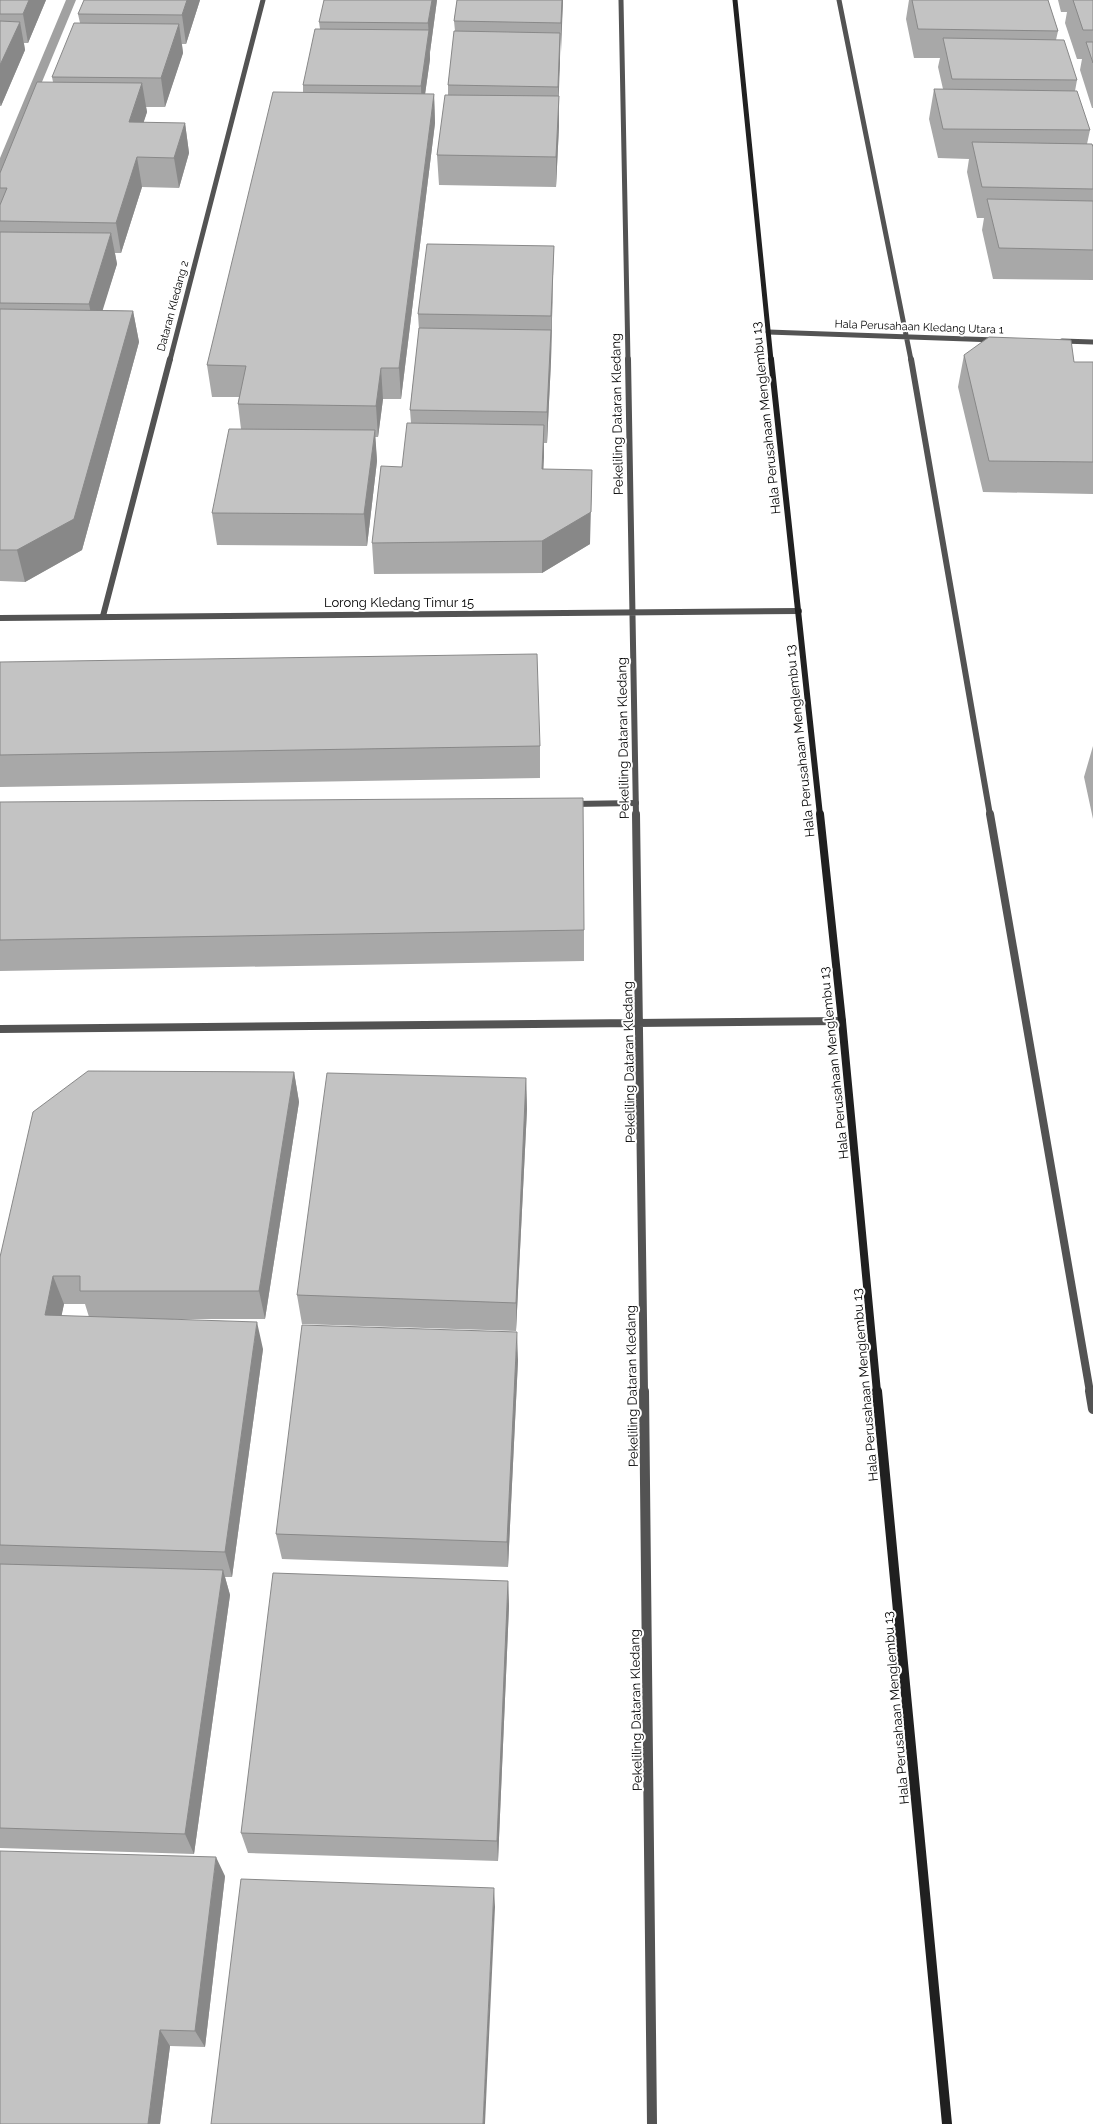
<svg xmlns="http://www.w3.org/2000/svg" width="1093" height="2124" font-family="Raleway,sans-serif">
<rect width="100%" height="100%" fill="#fff"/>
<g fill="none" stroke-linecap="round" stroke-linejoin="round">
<path fill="#a1a1a1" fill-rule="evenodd" d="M66 0H76L5 171 0 174V158Z"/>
<path stroke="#535353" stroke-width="6" d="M573 804 636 803"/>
<path stroke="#535353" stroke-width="5" d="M621 0 628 360
M839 0 911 360
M768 332 996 340
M1062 341 1093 342
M170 360 263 0"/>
<path stroke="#535353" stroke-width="6" d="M628 359 636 815
M911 359 990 815
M103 616 170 359
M0 618 799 611"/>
<path stroke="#535353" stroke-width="8" d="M636 814 644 1392
M990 814 1090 1392
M0 1029 842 1021"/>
<path stroke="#535353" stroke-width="10" d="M644 1391 652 2124
M1090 1391 1093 1409"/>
<path stroke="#202020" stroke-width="5" d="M735 0 771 360"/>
<path stroke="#202020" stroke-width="6" d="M771 359 820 815"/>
<path stroke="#202020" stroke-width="8" d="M820 814 842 1021 877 1392"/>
<path stroke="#202020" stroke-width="10" d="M877 1391 947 2124"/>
</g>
<path fill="#a8a8a8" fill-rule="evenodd" d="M0 0H46L28 43H24L25 50 1 106H0Z
M200 0 186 44H182L183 53 165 107H146L147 112 143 123H185L189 153 179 188 142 187 121 253H115L117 264 102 310 133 311 139 342 82 550 25 582 0 581V173L53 82 52 77 80 23 78 14Z
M437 0 430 52V59L425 94H434L435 123 401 399H383L378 437H375L377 461 367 546 217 545 212 513 241 429 238 404 239 397H212L207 365 303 92V85L320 29 319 22Z
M457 0H563L558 96 559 126 556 187 439 185 437 155 448 95V85L455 31 454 21Z
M909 0H1048L1058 31 1056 40 1077 80 1075 91 1090 130 1087 144 1093 147V280L993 279 982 230 984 218H977L967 172 969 159 938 158 929 119 934 89H943L938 67 940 58H914L906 19Z
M1058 0H1093V108H1092L1080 70 1082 59H1077L1065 23 1067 12H1061Z
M554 246 553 276 551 361 547 443H544L543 469 590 544 542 573 374 574 372 543 402 467 411 423 410 410 419 330 418 314Z
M964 355 1074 362H1093V494L983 492 958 387Z
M0 662 540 746V778L0 787Z
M1093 746V819L1084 777Z
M0 802 584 930V961L0 971Z
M294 1072 299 1102 265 1319H172L263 1349 232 1577H225L230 1595 194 1854 0 1848V1257ZM64 1304H85L89 1317 61 1316Z
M526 1078 527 1109 516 1331 302 1324 297 1295Z
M518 1360 508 1567 282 1559 276 1534Z
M508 1581 509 1606 498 1861 248 1853 241 1833Z
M225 1876 205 2047 170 2046 160 2124H0Z"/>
<path fill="#888" d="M29 0H46L28 43 23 14Z
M187 0H200L186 44 182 15Z
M432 0H437L430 52 428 23Z
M562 0H563L561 52V23Z
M20 22 25 50 1 106 0 102V65Z
M179 24 183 53 165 107 161 78Z
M429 30 430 59 422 116 421 86Z
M560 33V62L558 116V87Z
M142 83 147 112 134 152 129 122Z
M434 94 435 123 401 399 399 368Z
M559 96V126L556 187V157Z
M185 123 189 153 179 188 174 158Z
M137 157 142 187 121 253 116 223Z
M111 233 117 264 95 335 89 304Z
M554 246 553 276 551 361 547 443V412L551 331Z
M133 311 139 342 82 550 25 582 17 550Z
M381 368 383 399 378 437 376 406Z
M544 425V457L542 501V469Z
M375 430 377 461 367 546 364 514Z
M592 470 590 544 542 573V541Z
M294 1072 299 1102 265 1319 259 1291Z
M526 1078 527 1109 516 1331V1303Z
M53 1276 64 1304 56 1343 45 1315Z
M257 1322 263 1349 232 1577 225 1552Z
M517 1332 518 1360 508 1567 507 1542Z
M223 1570 230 1595 194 1854 185 1834Z
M508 1581 509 1606 498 1861 497 1841Z
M216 1857 225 1876 205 2047 195 2031Z
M494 1888 495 1907 485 2124H483Z
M160 2030 170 2046 160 2124H148Z"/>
<path fill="#c3c3c3" stroke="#888" d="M0 0H29L23 14H0Z
M84 0H187L182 15 78 14Z
M324 0H432L428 23 319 22Z
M457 0H562L561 23 454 21Z
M912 0H1048L1058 31 918 29Z
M1073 0H1093V30H1083Z
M0 21 20 22 0 65Z
M74 23 179 24 161 78 52 77Z
M315 29 429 30 421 86 303 85Z
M454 31 560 33 558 87 448 85Z
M943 38 1064 40 1077 80 952 79Z
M1086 42H1093V63Z
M37 82 142 83 129 122 185 123 174 158 137 157 116 223 0 221V205L7 188H0V173Z
M934 89 1077 91 1090 130 943 129Z
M273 92 434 94 399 368H381L376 406 238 404 246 366 207 365Z
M445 95 559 96 556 157 437 155Z
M972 142 1092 144 1093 147V189L982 187Z
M987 199 1093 201V250L999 248Z
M0 232 111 233 89 304 0 303Z
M427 244 554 246 551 316 418 314Z
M0 309 133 311 74 519 17 550H0Z
M419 328 551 330 547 412 410 410Z
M989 337 1071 340 1074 362H1093V462L989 461 964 355Z
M407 423 544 425 542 469 592 470 591 512 542 541 372 543 381 466 402 467Z
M229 429 375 430 364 514 212 513Z
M537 654 540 746 0 755V662Z
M583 798 584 930 0 940V802Z
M88 1071 294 1072 259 1291H80V1276H53L45 1315 257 1322 225 1552 0 1545V1257L33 1112Z
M327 1073 526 1078 516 1303 297 1295Z
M302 1325 517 1332 507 1542 276 1534Z
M0 1564 223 1570 185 1834 0 1828Z
M273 1573 508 1581 497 1841 241 1833Z
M0 1851 216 1857 195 2031 160 2030 148 2124H0Z
M241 1879 494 1888 483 2124H211Z"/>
<g text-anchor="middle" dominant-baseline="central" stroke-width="4" stroke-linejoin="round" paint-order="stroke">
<g font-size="11" fill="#000" stroke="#fff">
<text transform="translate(173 306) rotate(-75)">Dataran Kledang 2</text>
<text transform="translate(919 327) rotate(2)">Hala Perusahaan Kledang Utara 1</text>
</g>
<g font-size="13" fill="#000" stroke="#fff">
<text transform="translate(617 414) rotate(-91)">Pekeliling Dataran Kledang</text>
<text transform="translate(766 418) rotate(-96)">Hala Perusahaan Menglembu 13</text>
<text x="399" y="602">Lorong Kledang Timur 15</text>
<text transform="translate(623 738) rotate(-91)">Pekeliling Dataran Kledang</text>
<text transform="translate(800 741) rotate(-96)">Hala Perusahaan Menglembu 13</text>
<text transform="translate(629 1062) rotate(-91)">Pekeliling Dataran Kledang</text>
<text transform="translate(834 1063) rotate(-96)">Hala Perusahaan Menglembu 13</text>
<text transform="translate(865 1385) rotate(-95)">Hala Perusahaan Menglembu 13</text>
<text transform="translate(632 1386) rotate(-91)">Pekeliling Dataran Kledang</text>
<text transform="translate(896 1708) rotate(-95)">Hala Perusahaan Menglembu 13</text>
<text transform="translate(636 1710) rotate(-91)">Pekeliling Dataran Kledang</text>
</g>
</g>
</svg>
